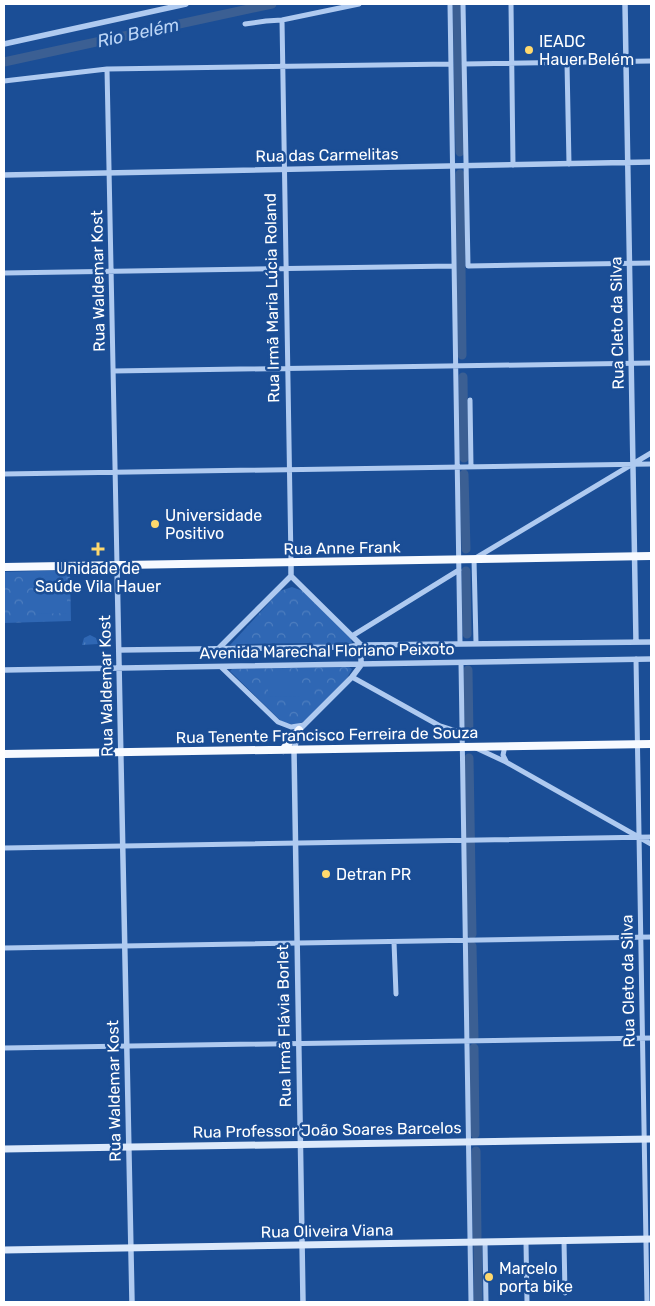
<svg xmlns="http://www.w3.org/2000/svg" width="655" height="1306" font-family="Rubik,sans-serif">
<defs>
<pattern id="grass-tufts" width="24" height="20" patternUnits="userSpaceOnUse" patternTransform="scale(1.25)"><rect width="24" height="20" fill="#2f67b4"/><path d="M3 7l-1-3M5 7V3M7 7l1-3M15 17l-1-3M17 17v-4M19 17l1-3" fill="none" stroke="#4e7ebf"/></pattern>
<pattern id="forest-crowns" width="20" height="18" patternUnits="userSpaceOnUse" patternTransform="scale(1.25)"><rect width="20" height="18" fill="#2f67b4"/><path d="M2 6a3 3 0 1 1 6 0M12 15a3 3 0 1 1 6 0" fill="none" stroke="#4e7ebf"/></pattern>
</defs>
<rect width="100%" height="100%" fill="#1b4e96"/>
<path fill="url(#grass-tufts)" d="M90 635 96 638 98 644 82 645 84 638Z"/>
<path fill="url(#forest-crowns)" d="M70 570 71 621 4 623V572Z
M292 587 303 591 351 639 352 643 311 645 308 643 238 644 236 646 230 645 280 591Z
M349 667 352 669 347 678 305 721 295 725 282 722 230 671 232 669Z"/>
<path fill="#2f67b4" d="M66 576 67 594 38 595 37 577Z
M38 596H67V613L38 614Z
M268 677H300V696L268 697Z"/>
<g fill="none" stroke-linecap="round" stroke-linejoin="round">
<path stroke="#3b5f93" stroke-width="9" d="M457 4 460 152
M4 62 272 4
M460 174 462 355
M463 377 464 458
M464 474 466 549
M466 571 467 634
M468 670 469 736
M469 758 472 934
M472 946 474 1037
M474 1048 475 1134
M476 1151 477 1237
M478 1247V1302"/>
<path stroke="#afcaf0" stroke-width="5" d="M450 4 460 643
M463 4 468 266 651 263
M511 4 513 165
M282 20 291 562
M245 24 266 21 282 20 359 4
M567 63 569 164
M464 64 651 61
M107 69 117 565
M4 81 107 69 451 64
M4 273 454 266
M113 371 651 363
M470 400 471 467
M4 474 651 464
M352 636 459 570
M476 643 474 559 651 453
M636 659 647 1302
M461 663 471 1302
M221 667 278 722 291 727 304 725
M352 677 440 726 462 733
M505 746 503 755 506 761
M476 748 506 762 651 844
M4 848 651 837
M394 942 396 994
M4 948 651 937
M4 1048 651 1038
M564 1241 565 1293
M485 1242 486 1302
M526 1242 527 1302"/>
<path stroke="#afcaf0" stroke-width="5.5" d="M625 4 636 642
M4 44 186 4
M4 175 651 162
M291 562V576
M117 565 132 1302
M291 576 361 645V665L352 677 299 730 294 750 303 1302
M219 648 291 576
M119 650 347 647 361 645 651 642
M4 670 651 659"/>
<path stroke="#dce9fb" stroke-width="7" d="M4 1149 651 1139
M4 1250 651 1239"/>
<path stroke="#f7faff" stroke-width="8" d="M4 567 651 556
M283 750 299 730
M4 754 651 744"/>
</g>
<g fill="#ffd96d" stroke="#1b4e96" stroke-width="2">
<circle cx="529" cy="50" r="5"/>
<circle cx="155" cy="524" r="5"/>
<path d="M95.5 541.5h5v5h5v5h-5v5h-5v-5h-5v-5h5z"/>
<circle cx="326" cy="874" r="5"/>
<circle cx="489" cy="1277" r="5"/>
</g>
<g text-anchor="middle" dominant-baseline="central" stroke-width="5" stroke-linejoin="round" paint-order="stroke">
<g font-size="16" fill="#fff" stroke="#1b4e96" text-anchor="start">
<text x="539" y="41">IEADC<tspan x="539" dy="18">Hauer Belém</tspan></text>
<text x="165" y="515">Universidade<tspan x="165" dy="18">Positivo</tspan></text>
<text x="98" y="568" text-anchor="middle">Unidade de<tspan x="98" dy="18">Saúde Vila Hauer</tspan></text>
<text x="336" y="874">Detran PR</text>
<text x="499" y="1268">Marcelo<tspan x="499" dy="18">porta bike</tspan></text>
</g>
<g font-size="16" fill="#fff" stroke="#1b4e96">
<text transform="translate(327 155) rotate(-1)">Rua das Carmelitas</text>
<text transform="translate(98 281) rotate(-91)">Rua Waldemar Kost</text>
<text transform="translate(272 298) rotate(-91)">Rua Irmã Maria Lúcia Roland</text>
<text transform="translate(617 323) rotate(-91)">Rua Cleto da Silva</text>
<text transform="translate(342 548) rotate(-1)">Rua Anne Frank</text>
<text transform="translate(327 651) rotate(-1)">Avenida Marechal Floriano Peixoto</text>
<text transform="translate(106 686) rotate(-91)">Rua Waldemar Kost</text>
<text transform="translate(327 735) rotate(-1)">Rua Tenente Francisco Ferreira de Souza</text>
<text transform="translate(628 981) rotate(-91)">Rua Cleto da Silva</text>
<text transform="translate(284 1026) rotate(-91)">Rua Irmã Flávia Borlet</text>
<text transform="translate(114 1091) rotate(-91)">Rua Waldemar Kost</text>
<text transform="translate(327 1130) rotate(-1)">Rua Professor João Soares Barcelos</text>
<text transform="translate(327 1231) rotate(-1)">Rua Oliveira Viana</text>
</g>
<g font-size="18" font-style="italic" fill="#bbd5f6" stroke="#1b4e96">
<text transform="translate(138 33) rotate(-12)">Rio Belém</text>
</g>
</g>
<rect width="655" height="1306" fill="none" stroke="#ffffff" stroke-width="10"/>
</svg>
